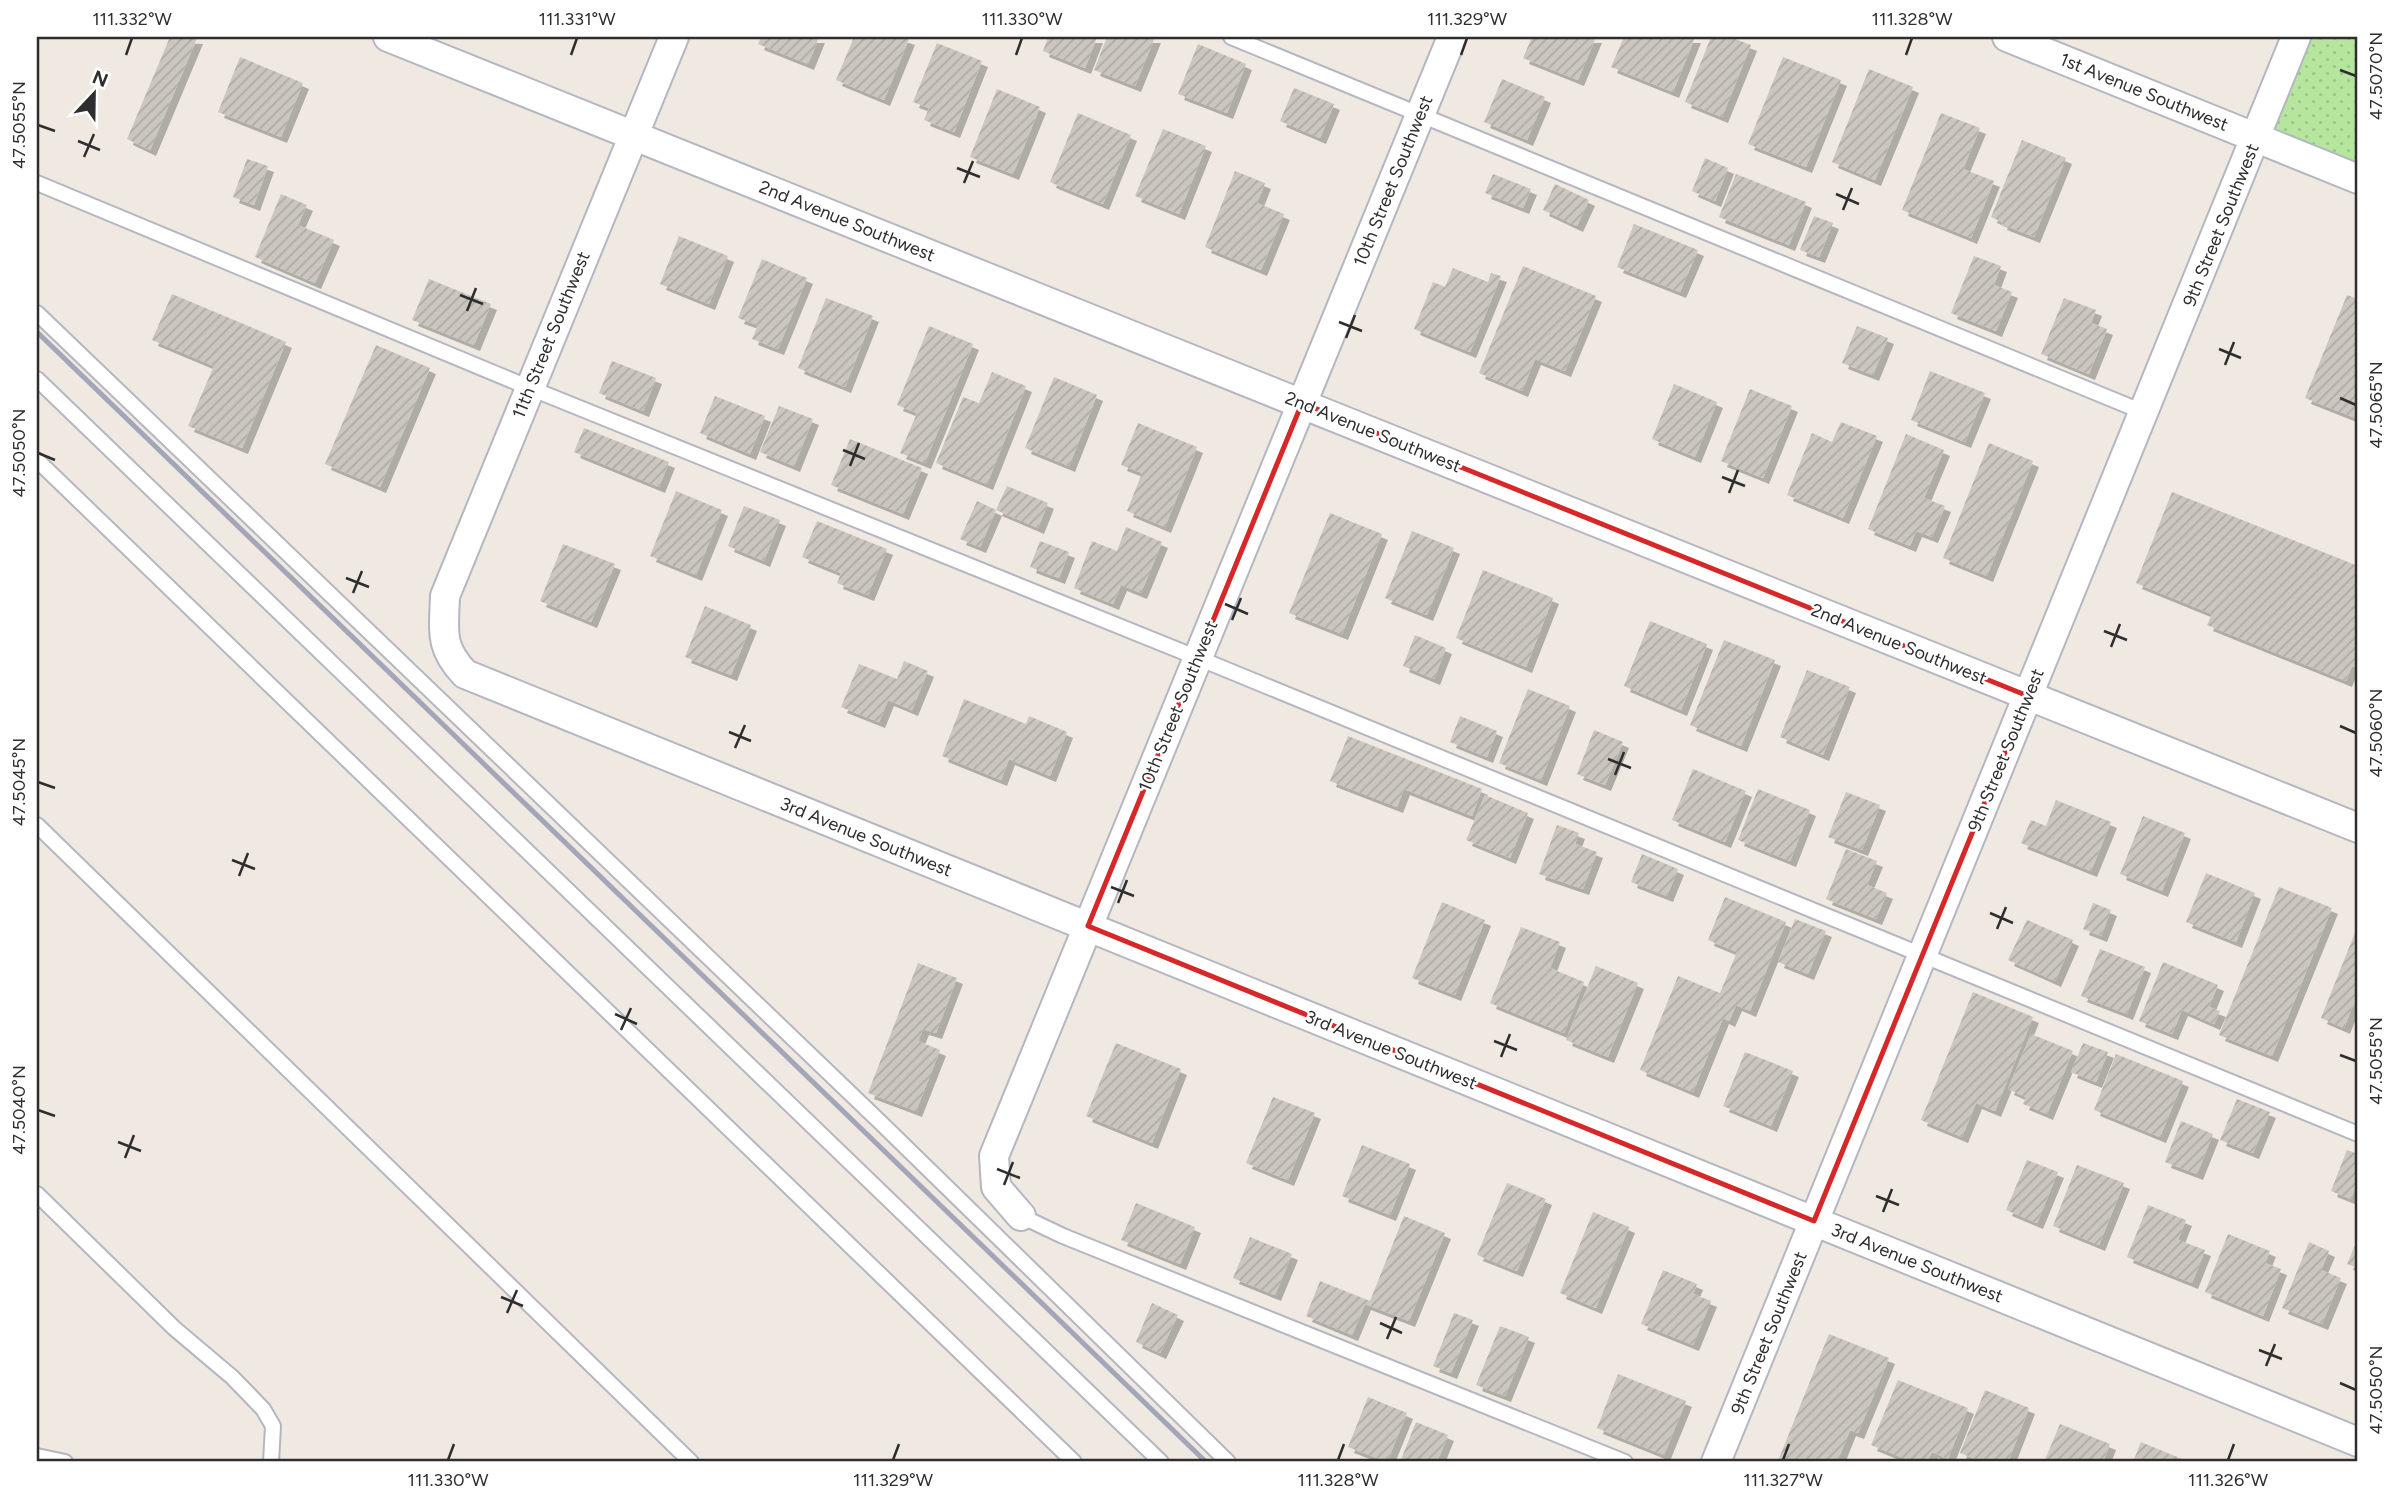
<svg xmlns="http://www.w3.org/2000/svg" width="2395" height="1499" font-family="Figtree,sans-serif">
<defs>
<pattern id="grass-dots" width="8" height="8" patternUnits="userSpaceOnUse" patternTransform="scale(1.75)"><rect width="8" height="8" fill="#b6e59e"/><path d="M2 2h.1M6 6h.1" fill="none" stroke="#9dc588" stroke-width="1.8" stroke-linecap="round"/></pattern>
<pattern id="building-hatch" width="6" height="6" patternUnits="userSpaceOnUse" patternTransform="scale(1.75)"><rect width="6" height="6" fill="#cbc7bf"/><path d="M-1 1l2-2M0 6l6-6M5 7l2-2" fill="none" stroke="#afaba4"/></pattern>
<filter id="shadow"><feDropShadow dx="6" dy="6" stdDeviation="0" flood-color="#0004"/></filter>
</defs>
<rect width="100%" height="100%" fill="#efe9e1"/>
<path fill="url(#grass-dots)" d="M2297 37H2358V179L2257 137Z"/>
<path fill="url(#building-hatch)" filter="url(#shadow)" d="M170 37 197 38 150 150 127 139Z
M761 37H819L808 64 758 44Z
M854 37H903L909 39 884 100 836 80Z
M1048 37H1097L1085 68 1043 51Z
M1107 37H1155L1135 86 1094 70Z
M1532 37H1596L1578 80 1523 58Z
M1624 37H1695L1673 92 1611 67Z
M1711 37H1730L1751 45 1722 117 1685 102Z
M937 43 982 61 954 132 924 120 929 108 913 102Z
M1198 44 1246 64 1227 113 1178 94Z
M240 57 303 83 281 137 218 112Z
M1783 57 1841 80 1806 167 1748 144Z
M1869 69 1913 87 1875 180 1832 162Z
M1502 79 1545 97 1527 140 1484 122Z
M1294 88 1334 104 1320 138 1280 121Z
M997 89 1040 107 1013 174 970 157Z
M1078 113 1131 135 1103 204 1050 182Z
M1941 113 1980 128 1963 169 1994 181 1971 238 1902 210Z
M1163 129 1206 146 1179 214 1135 196Z
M2022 140 2066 158 2034 237 2001 224 2002 222 1991 217Z
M1705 158 1728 168 1715 201 1692 191Z
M247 159 268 166 254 205 233 197Z
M1235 171 1265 183 1257 203 1284 214 1261 270 1205 247Z
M1493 174 1531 189 1523 208 1485 193Z
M1736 174 1806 202 1789 245 1719 217Z
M1555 184 1589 200 1577 226 1543 210Z
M281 194 307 205 298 225 334 240 315 283 255 257Z
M1814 216 1833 223 1819 257 1800 250Z
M1634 224 1698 250 1680 292 1617 267Z
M679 236 728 256 709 304 660 284Z
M1974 256 2001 266 1994 285 2012 292 1996 331 1951 313Z
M762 259 807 278 778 349 752 339 758 325 738 318Z
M1523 266 1596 296 1565 371 1535 359 1522 391 1479 373Z
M1453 268 1488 282 1491 273 1501 276 1470 352 1414 329 1433 282 1445 287Z
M429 279 491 304 474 345 412 320Z
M172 294 286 342 242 448 188 426 214 366 152 340Z
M2347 295 2358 299V419L2305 398Z
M826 298 873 316 845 387 798 368Z
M2064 298 2096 310 2091 323 2107 329 2089 374 2041 354Z
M929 326 973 344 925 463 900 453 917 413 897 405Z
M1857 326 1888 338 1873 375 1842 363Z
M376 345 430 368 380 487 325 464Z
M612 361 656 378 643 411 599 393Z
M1930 371 1985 393 1965 442 1911 420Z
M992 372 1026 386 987 484 936 463 963 397 979 403Z
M1054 377 1097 395 1069 466 1025 448Z
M1674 384 1717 402 1695 457 1652 439Z
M1750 389 1792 406 1763 478 1721 461Z
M715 396 765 416 750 454 700 433Z
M779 406 813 419 794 466 760 452Z
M1841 422 1877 436 1843 518 1787 495 1812 433 1832 442Z
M1138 423 1197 447 1165 527 1127 511 1142 473 1121 465Z
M584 428 669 462 659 487 574 452Z
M1906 434 1944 450 1924 498 1945 506 1932 537 1916 531 1910 546 1868 529Z
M850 439 922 468 903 514 831 485Z
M1989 443 2033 461 1987 576 1943 558Z
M1007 486 1048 503 1038 528 996 510 980 547 960 539 977 501 996 510Z
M676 491 722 510 696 575 650 556Z
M2172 492 2358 566V668L2352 666 2346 681 2207 625 2212 614 2136 583Z
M744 506 780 520 764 561 728 546Z
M1330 513 1382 534 1342 634 1289 613Z
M817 521 887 549 868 595 837 583 841 573 802 557Z
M1126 527 1162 542 1141 593 1121 585 1113 604 1074 588 1092 541 1117 551Z
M1412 531 1454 548 1427 615 1385 598Z
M1040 541 1069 552 1059 578 1030 567Z
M563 544 615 564 591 622 540 601Z
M1483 570 1553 598 1526 667 1456 638Z
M705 606 751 625 731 675 685 657Z
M1650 621 1707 644 1681 710 1624 686Z
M1415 635 1446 648 1434 679 1403 666Z
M1724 640 1775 660 1741 746 1690 725Z
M904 661 928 671 912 710 888 700 879 722 841 707 859 664 897 679Z
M1807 670 1850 687 1823 755 1780 737Z
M1528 689 1570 706 1541 780 1499 763Z
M964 699 1026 724 1029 716 1067 732 1050 776 1009 759 1001 780 942 756Z
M1460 716 1497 731 1487 757 1450 742Z
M1594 730 1623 742 1605 785 1577 774Z
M1348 736 1482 789 1472 816 1404 789 1397 807 1330 781Z
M1693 769 1746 791 1725 842 1672 820Z
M1758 789 1810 810 1790 861 1738 840Z
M1846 792 1880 805 1862 850 1828 837Z
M1485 795 1528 813 1510 858 1466 840Z
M2056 800 2111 822 2091 871 2021 843 2031 820 2046 826Z
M2143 816 2185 833 2162 891 2120 874Z
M1557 825 1579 833 1575 844 1597 852 1583 889 1539 874Z
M1846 849 1877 861 1867 885 1887 893 1876 919 1826 899Z
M1642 854 1678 869 1667 896 1631 882Z
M2206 873 2255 893 2236 942 2186 922Z
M2279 887 2332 908 2272 1056 2219 1035Z
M1725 897 1786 922 1750 1011 1736 1005 1729 1021 1723 1018 1693 1092 1640 1070 1678 976 1720 993 1737 952 1708 940Z
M1442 902 1485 920 1455 995 1412 978Z
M2093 903 2111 910 2101 936 2083 929Z
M1795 919 1826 931 1808 974 1778 962Z
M2027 920 2073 940 2055 981 2008 960Z
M2358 925V1007L2353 1005 2344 1028 2321 1018Z
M1521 927 1560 942 1550 968 1584 982 1564 1033 1490 1003Z
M2100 949 2145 967 2127 1014 2081 996Z
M2163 962 2218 985 2209 1007 2220 1011 2214 1024 2182 1010 2172 1034 2139 1021Z
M918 963 957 978 936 1033 923 1029 918 1041 940 1050 916 1111 868 1093Z
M1596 966 1638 983 1608 1057 1566 1040Z
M1973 992 2033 1017 1995 1111 1976 1103 1962 1137 1921 1120Z
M2031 1034 2073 1051 2047 1114 2023 1104 2026 1097 2008 1089Z
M1116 1043 1181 1069 1152 1143 1086 1116Z
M2083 1043 2108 1052 2096 1082 2071 1072Z
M1745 1052 1793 1071 1771 1126 1723 1106Z
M2116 1054 2183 1081 2160 1137 2094 1110Z
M1273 1097 1315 1113 1288 1180 1246 1163Z
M2237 1099 2270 1112 2253 1153 2220 1140Z
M2181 1121 2213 1134 2197 1174 2165 1162Z
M1362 1145 1410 1164 1390 1215 1342 1196Z
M2347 1150 2358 1154V1181L2351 1199 2331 1191Z
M2027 1160 2058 1172 2037 1223 2006 1210Z
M2077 1165 2124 1183 2099 1245 2053 1226Z
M1507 1183 1546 1199 1517 1271 1477 1255Z
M1136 1203 1195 1227 1180 1264 1121 1240Z
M2148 1205 2186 1220 2178 1240 2205 1250 2192 1283 2127 1257Z
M1593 1212 1629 1227 1596 1308 1560 1293Z
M1404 1216 1445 1233 1409 1321 1365 1304 1352 1335 1306 1316 1320 1281 1370 1301Z
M2228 1234 2270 1251 2265 1263 2281 1269 2263 1316 2205 1292Z
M1250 1237 1292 1254 1275 1295 1233 1278Z
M2358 1238V1268L2347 1264Z
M2309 1242 2329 1251 2321 1270 2341 1278 2322 1324 2282 1308Z
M1663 1270 1697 1284 1693 1294 1711 1301 1693 1345 1641 1324Z
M1152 1303 1178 1315 1160 1353 1136 1342Z
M1454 1313 1473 1320 1451 1373 1433 1366Z
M1500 1326 1529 1337 1505 1396 1476 1385Z
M1829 1334 1889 1358 1858 1433 1850 1430 1837 1462H1782L1778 1461Z
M1618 1374 1686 1401 1664 1455 1597 1428Z
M1898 1380 1968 1408 1948 1459 1932 1452 1927 1462H1913L1871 1445Z
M1985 1390 2029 1408 2008 1462H1983L1960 1453Z
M1368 1397 1407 1413 1387 1462 1348 1447Z
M1416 1422 1448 1435 1437 1462H1400Z
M2060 1424 2110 1444 2103 1462H2044Z
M2141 1442 2182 1459 2181 1462H2133Z"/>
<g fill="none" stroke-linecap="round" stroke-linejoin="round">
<g stroke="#b4b7c1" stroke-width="18">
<path id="service" d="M1231 37 2143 412
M37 183 530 388 1198 658 2358 1134
M37 313 879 1121 1228 1462
M37 379 1161 1462
M37 460 1074 1462
M37 825 691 1462
M37 1194 174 1328 232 1377 263 1409 273 1426 271 1462
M1021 1216 1063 1236 1625 1462
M37 1456 65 1462"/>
</g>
<g stroke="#b4b7c1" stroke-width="32">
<path id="minor" d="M388 37 2358 828
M674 37 445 596C444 631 439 647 465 674L2358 1442
M2007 37 2358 179
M1021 1216 996 1187 994 1156 1452 37
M1716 1462 2296 37"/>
</g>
<use href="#service" stroke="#fff" stroke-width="14"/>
<use href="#minor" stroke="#fff" stroke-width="28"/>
<path stroke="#a3a6b8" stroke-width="5" d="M37 332 1206 1462"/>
</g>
<path fill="none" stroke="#d62828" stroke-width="5" stroke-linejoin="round" d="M1302 403 2028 696 1814 1221 1088 926Z"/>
<path fill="none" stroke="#2e2e2e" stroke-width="2.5" d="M126 55 132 38M571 55 577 38M1016 55 1022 38M1461 55 1467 38M1906 55 1912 38M2340 70 2356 76M38 125 55 131M78 141 100 150M84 157 94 134M957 168 980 177M964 183 973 161M1836 194 1859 204M1843 210 1852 188M460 295 483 304M467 311 476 288M1339 322 1362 331M1346 338 1355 315M2219 349 2241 358M2225 365 2234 342M2340 398 2356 405M843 450 865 459M38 453 55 460M850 466 859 443M1722 477 1745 486M1729 493 1738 470M346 578 369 587M353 593 362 571M1225 604 1248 614M1232 620 1241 598M2104 631 2127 640M2111 647 2120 624M2340 726 2356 733M729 732 751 741M735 748 745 725M1608 759 1631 768M1615 775 1624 752M38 782 55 788M232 860 255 869M239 876 248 853M1111 887 1134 896M1118 903 1127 880M1990 913 2013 923M1997 929 2006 907M615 1014 637 1024M621 1030 631 1008M1494 1041 1517 1050M2340 1055 2356 1061M1501 1057 1510 1034M38 1110 55 1116M118 1142 141 1151M125 1158 134 1135M997 1169 1020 1178M1004 1185 1013 1162M1876 1196 1899 1205M1883 1212 1892 1189M501 1297 523 1306M507 1313 517 1290M1380 1323 1402 1333M1387 1339 1396 1317M2259 1350 2282 1359M2266 1366 2275 1344M2340 1383 2356 1390M448 1460 454 1444M893 1460 899 1444M1338 1460 1344 1444M1783 1460 1789 1444M2228 1460 2234 1444"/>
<g text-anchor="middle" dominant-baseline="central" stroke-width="5" stroke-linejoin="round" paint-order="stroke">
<g font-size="18" fill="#2e2e2e" stroke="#fff">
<text transform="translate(2144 92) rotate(22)">1st Avenue Southwest</text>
<text transform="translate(1393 181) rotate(-68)">10th Street Southwest</text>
<text transform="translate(847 221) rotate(22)">2nd Avenue Southwest</text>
<text transform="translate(2221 225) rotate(-68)">9th Street Southwest</text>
<text transform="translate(551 335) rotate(-68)">11th Street Southwest</text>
<text transform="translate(1373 432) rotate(22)">2nd Avenue Southwest</text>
<text transform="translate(1899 644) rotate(22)">2nd Avenue Southwest</text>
<text transform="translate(1178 706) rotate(-68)">10th Street Southwest</text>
<text transform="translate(2006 750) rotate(-68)">9th Street Southwest</text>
<text transform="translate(866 837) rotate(22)">3rd Avenue Southwest</text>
<text transform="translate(1391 1050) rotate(22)">3rd Avenue Southwest</text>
<text transform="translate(1917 1263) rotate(22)">3rd Avenue Southwest</text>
<text transform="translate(1769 1333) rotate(-68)">9th Street Southwest</text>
</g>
</g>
<rect width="2395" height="1499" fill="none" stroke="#ffffff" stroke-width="77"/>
<g transform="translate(94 94) rotate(22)" stroke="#ffffff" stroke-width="5" paint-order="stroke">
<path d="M0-5L12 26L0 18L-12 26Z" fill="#2e2e2e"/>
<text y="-10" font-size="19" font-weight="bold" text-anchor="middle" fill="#2e2e2e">N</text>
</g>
<rect x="38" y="38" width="2318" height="1422" fill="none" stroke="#2e2e2e" stroke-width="2.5"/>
<g font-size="18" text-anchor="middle" fill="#2e2e2e">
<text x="132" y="25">111.332°W</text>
<text x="577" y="25">111.331°W</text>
<text x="1022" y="25">111.330°W</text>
<text x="1467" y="25">111.329°W</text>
<text x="1912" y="25">111.328°W</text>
<text transform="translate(2376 76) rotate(-90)" y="6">47.5070°N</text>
<text transform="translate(19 125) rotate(-90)" y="6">47.5055°N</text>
<text transform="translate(2376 405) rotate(-90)" y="6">47.5065°N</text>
<text transform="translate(19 453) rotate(-90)" y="6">47.5050°N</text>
<text transform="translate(2376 733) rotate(-90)" y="6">47.5060°N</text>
<text transform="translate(19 782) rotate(-90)" y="6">47.5045°N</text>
<text transform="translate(2376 1061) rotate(-90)" y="6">47.5055°N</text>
<text transform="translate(19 1110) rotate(-90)" y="6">47.5040°N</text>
<text transform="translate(2376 1390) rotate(-90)" y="6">47.5050°N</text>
<text x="448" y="1486">111.330°W</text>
<text x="893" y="1486">111.329°W</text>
<text x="1338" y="1486">111.328°W</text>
<text x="1783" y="1486">111.327°W</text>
<text x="2228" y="1486">111.326°W</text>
</g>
</svg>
